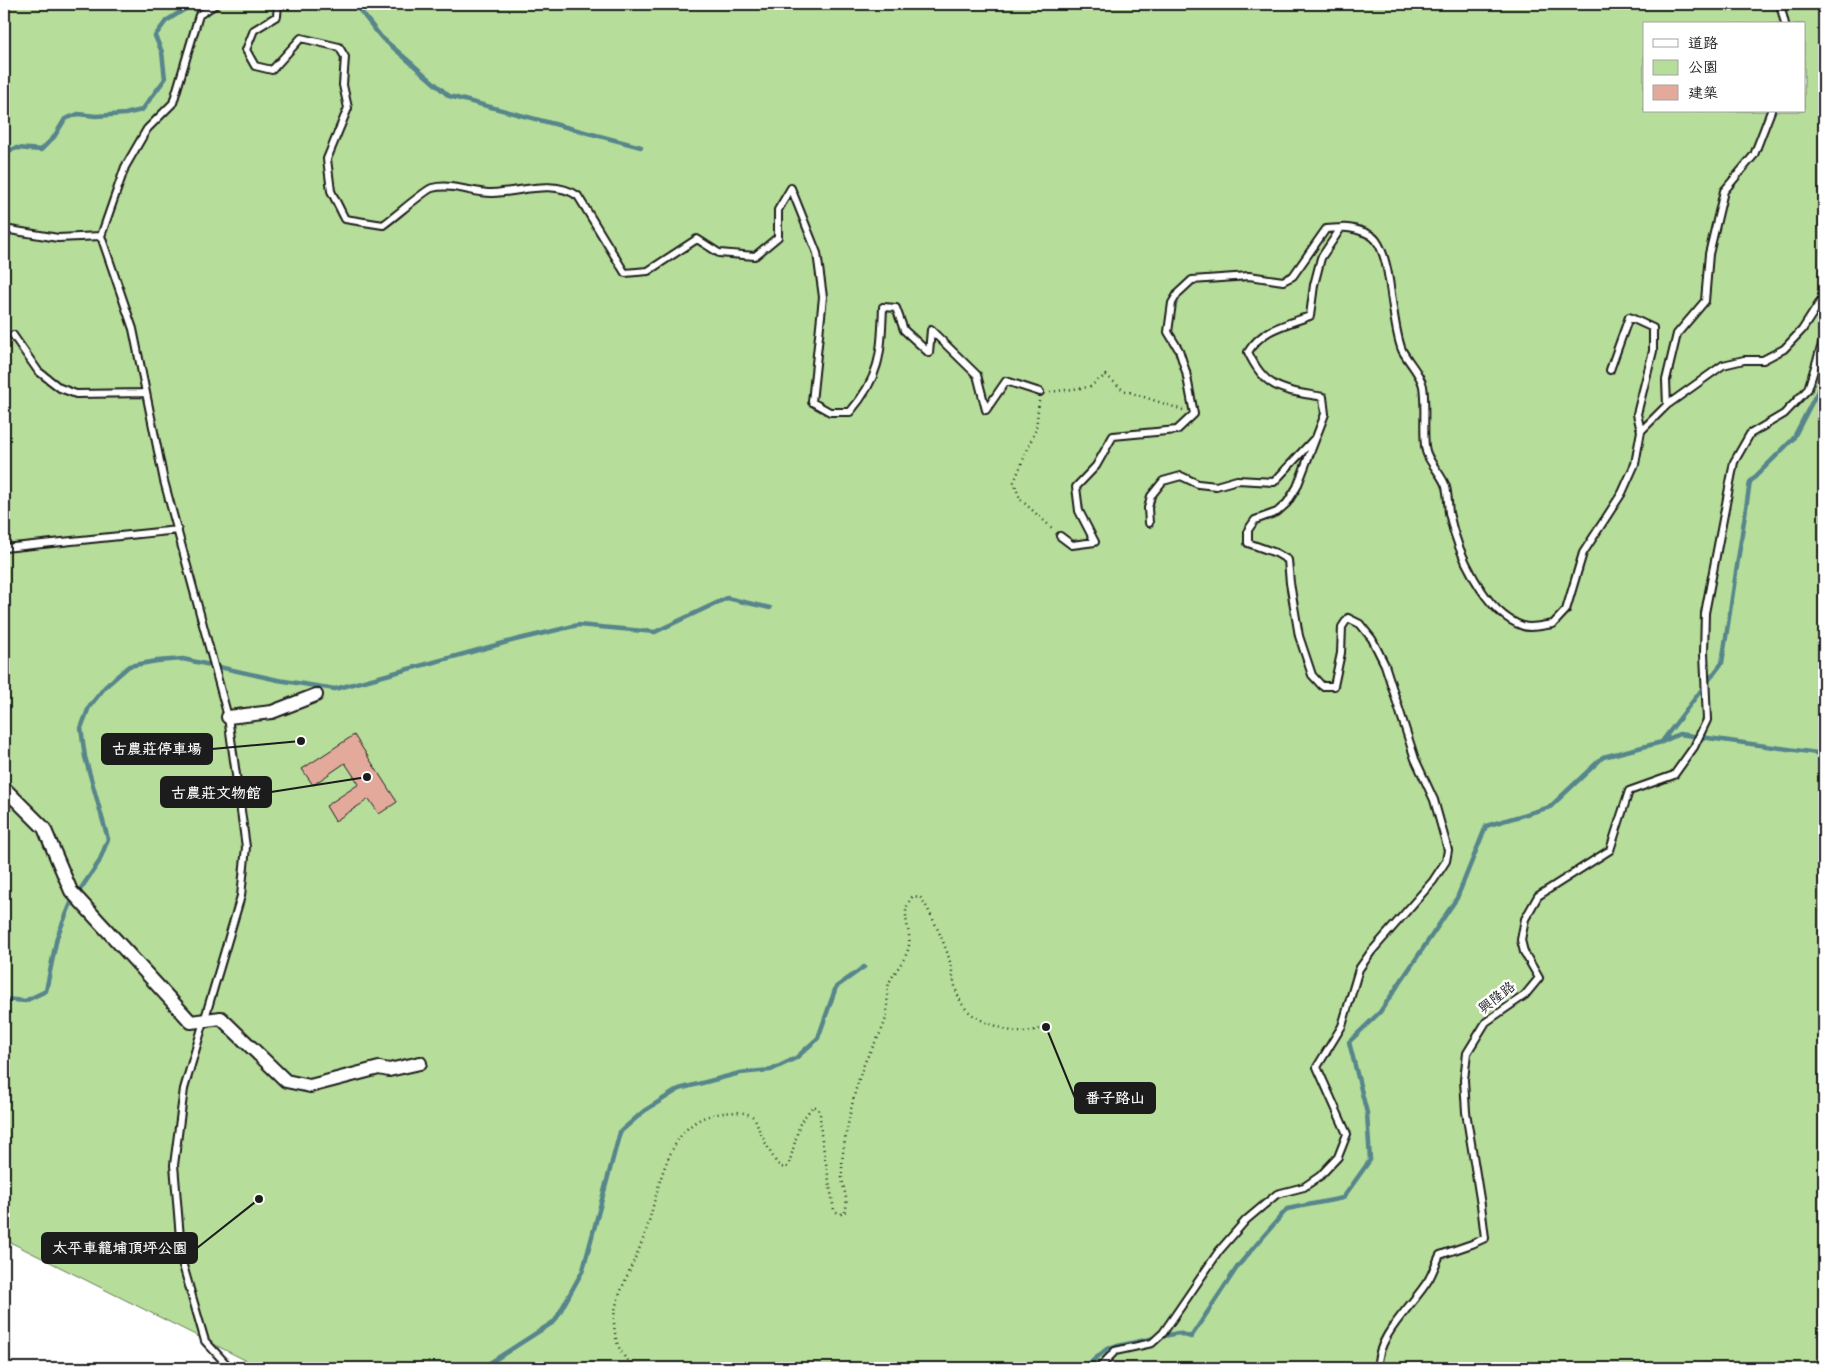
<svg xmlns="http://www.w3.org/2000/svg" width="1828" height="1372" font-family="'Gochi Hand','LXGW WenKai TC',sans-serif">
<rect width="100%" height="100%" fill="#fff"/>
<filter id="ink" filterUnits="userSpaceOnUse"><feTurbulence type="fractalNoise" baseFrequency=".02" numOctaves="2"/><feDisplacementMap in="SourceGraphic" scale="10" xChannelSelector="R" yChannelSelector="G"/><feConvolveMatrix kernelMatrix="1 2 1 2 8 2 1 2 1" color-interpolation-filters="sRGB"/></filter>
<g filter="url(#ink)">
<path fill="#b6dd99" stroke="#697c5a" fill-rule="evenodd" d="M4 4H1824V1368H261L4 1239ZM1644 24H1804V111H1644Z"/>
<g fill="none" stroke-linecap="round" stroke-linejoin="round">
<path stroke="#56868c" stroke-width="4.5" d="M355 4 381 37 449 96 641 147
M4 152 17 148 41 150 54 137 65 119 78 114 96 116 125 114 142 110 165 79 162 52 155 36 166 21 193 4
M1663 740 1722 663 1750 482 1793 439 1824 379
M4 999 25 1001 46 991 57 937 71 903 99 862 108 839 85 757 81 728 89 707 105 687 129 666 157 661 183 659 278 680 335 689 515 640 578 625 655 632 727 598 770 608
M482 1368 555 1321 583 1270 620 1132 644 1111 679 1089 740 1073 771 1070 796 1058 818 1038 836 987 864 967
M1084 1368 1108 1348 1178 1333 1191 1337 1238 1266 1287 1209 1343 1198 1370 1160 1367 1113 1349 1042 1380 1012 1457 898 1486 826 1550 807 1603 757 1662 742 1679 734 1824 754"/>
</g>
<path fill="#e3aa9c" stroke="#1c1c1c" d="M354 735 397 802 379 814 369 799 335 821 326 806 359 784 345 763 313 785 302 769Z"/>
<g fill="none" stroke-linecap="round" stroke-linejoin="round">
<g stroke="#1c1c1c" stroke-width="10">
<path id="service" d="M216 4 199 15 173 103 147 129 125 167 101 236 133 329 164 481 228 717 246 847 241 896 184 1089 174 1165 182 1262 205 1341 230 1368
M278 4 277 16 254 30 246 50 255 66 272 70 301 38 339 47 345 57 343 85 348 108 327 159 331 191 345 219 383 225C392 219 425 190 432 188 453 183 472 193 492 193 521 192 553 179 578 196L625 273 648 271 697 239 719 253 755 256 778 237V210L791 188 817 253 823 297 812 402 830 412H850C881 376 881 353 883 307L896 308 904 330 929 353 931 330 977 375 986 410 1006 381 1040 392
M1780 4 1785 24
M4 229 58 238 101 236
M13 335 38 371 60 388 76 394 146 393
M1610 370 1629 317 1653 328V351L1637 414 1641 431
M1667 405 1666 380 1677 334 1705 301 1709 254 1724 191 1754 155 1771 111
M1149 523 1148 508 1151 496 1163 481 1181 476 1198 484 1216 486 1237 480 1274 482 1313 440
M1060 536 1072 545 1095 542 1079 511 1076 487 1096 466 1113 436 1177 430 1194 414 1186 372 1179 350 1168 332 1172 303 1178 293 1192 280 1249 276 1283 281 1293 276 1326 229 1341 228
M4 548 178 530
M1099 1368 1115 1351 1152 1343 1163 1333 1219 1251 1246 1220 1277 1194 1304 1187 1320 1176 1338 1157 1347 1134 1317 1067 1342 1026 1359 969 1371 952 1433 881 1446 861 1448 850 1434 800 1415 759 1385 665 1372 639 1360 624 1348 618 1342 627 1341 653 1334 686H1322L1312 675 1299 636 1290 583 1288 560 1276 553 1248 543V530L1255 520 1277 512 1287 503 1297 487 1325 414 1323 397C1284 390 1266 391 1248 352 1262 329 1285 325 1310 316L1314 285 1321 258 1341 228C1350 227 1370 232 1376 240 1393 263 1390 320 1402 350 1408 362 1420 373 1423 386 1426 406 1423 426 1425 446 1426 461 1442 473 1446 487 1448 495 1448 504 1449 513 1457 551 1484 613 1523 626 1531 629 1544 625 1553 624L1566 610 1583 553 1622 493 1635 464 1641 431 1667 405 1723 365 1744 360H1763L1784 349 1802 330 1824 296
M1378 1368C1376 1335 1413 1306 1429 1279 1433 1272 1436 1263 1440 1255L1472 1244 1485 1238 1481 1205 1466 1112 1464 1080 1467 1053 1486 1022 1525 995 1539 978 1524 952 1521 940 1525 919 1538 896 1610 850 1629 791 1674 775 1694 747 1707 720 1704 653 1705 613 1734 462 1750 434 1784 414 1808 389 1824 338"/>
</g>
<g stroke="#1c1c1c" stroke-width="16">
<path id="minor" d="M228 717 272 712 316 695
M4 788 44 828 71 891 191 1022 221 1018 286 1081 310 1086 379 1068 389 1070 420 1063"/>
</g>
<path stroke="#1c1c1c" stroke-width="2.5" stroke-dasharray="1 4" stroke-linecap="butt" d="M1050 392 1089 387 1106 375 1123 390 1183 410
M1039 401 1036 429 1014 482 1020 499 1052 528
M641 1368C620 1361 614 1340 614 1319 614 1298 636 1259 644 1237 655 1206 659 1169 678 1140 683 1132 693 1122 703 1118 714 1113 746 1108 754 1118 757 1121 758 1128 760 1132 765 1142 770 1152 776 1162L781 1167 786 1168 789 1164 800 1123 813 1106 818 1108 820 1114 821 1134 834 1210 839 1214H844C850 1202 843 1190 842 1177 842 1167 842 1156 844 1147 849 1118 854 1089 865 1062 871 1048 881 1035 885 1021 889 1009 886 994 889 983 894 972 904 962 908 950 914 930 897 914 913 896L920 897C928 906 944 942 948 955 954 973 953 996 967 1010 974 1017 984 1022 994 1025 1016 1034 1023 1034 1046 1027"/>
<use href="#service" stroke="#fff" stroke-width="6"/>
<use href="#minor" stroke="#fff" stroke-width="12"/>
</g>
</g>
<g text-anchor="middle" dominant-baseline="central" stroke-width="5" stroke-linejoin="round" paint-order="stroke">
<g font-size="14" fill="#1c1c1c" stroke="#fff">
<text transform="translate(1498 999) rotate(-38)">興隆路</text>
</g>
</g>
<path fill="none" stroke="#1c1c1c" stroke-width="2" d="M301 741L212 749M367 777L271 792M1046 1027L1075 1098M259 1199L197 1248"/>
<g fill="#1c1c1c" stroke="#fff" stroke-width="2">
<circle cx="301" cy="741" r="5"/>
<circle cx="367" cy="777" r="5"/>
<circle cx="1046" cy="1027" r="5"/>
<circle cx="259" cy="1199" r="5"/>
</g>
<g fill="#1c1c1c" stroke="#1c1c1c" stroke-width="2">
<rect x="102" y="734" width="110" height="30" rx="5"/>
<rect x="161" y="777" width="110" height="30" rx="5"/>
<rect x="1075" y="1083" width="80" height="30" rx="5"/>
<rect x="42" y="1233" width="155" height="30" rx="5"/>
</g>
<g font-size="15" text-anchor="middle" font-weight="bold" fill="#fff">
<text x="157" y="754">古農莊停車場</text>
<text x="216" y="798">古農莊文物館</text>
<text x="1115" y="1103">番子路山</text>
<text x="120" y="1253">太平車籠埔頂坪公園</text>
</g>
<rect width="1828" height="1372" fill="none" stroke="#fff" stroke-width="20"/>
<rect x="10" y="10" width="1808" height="1352" fill="none" stroke="#1c1c1c" stroke-width="2" filter="url(#ink)"/>
<rect x="1643" y="22" width="162" height="90" fill="#ffffff" stroke="#a4a4a4"/>
<rect x="1653" y="39" width="25" height="8" fill="#ffffff" stroke="#a4a4a4"/>
<text x="1688" y="48" font-size="15" fill="#1c1c1c">道路</text>
<rect x="1653" y="60" width="25" height="15" fill="#b6dd99" stroke="#a4a4a4"/>
<text x="1688" y="72" font-size="15" fill="#1c1c1c">公園</text>
<rect x="1653" y="85" width="25" height="15" fill="#e3aa9c" stroke="#a4a4a4"/>
<text x="1688" y="98" font-size="15" fill="#1c1c1c">建築</text>
</svg>
